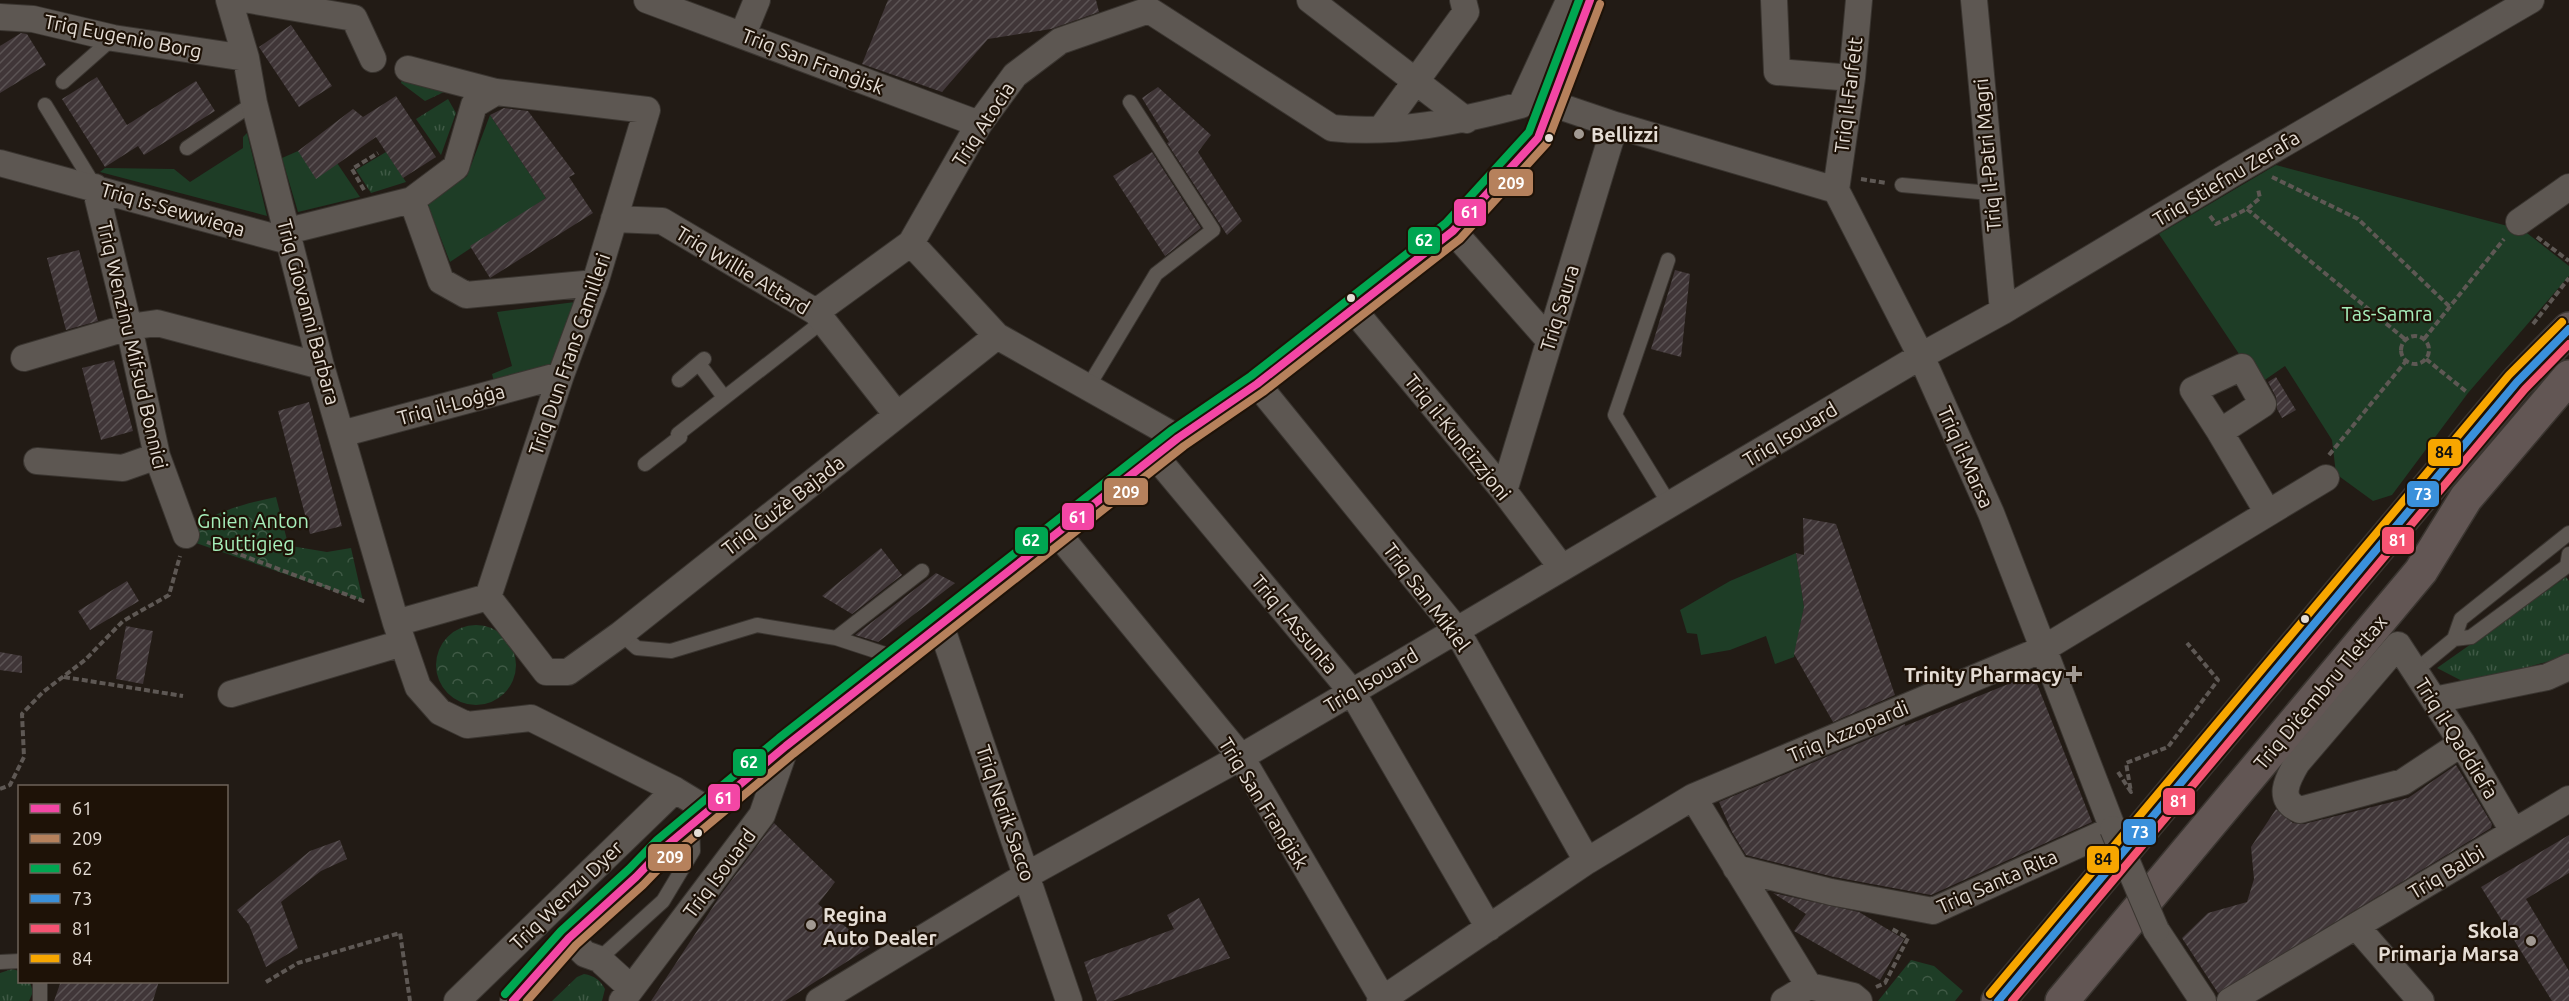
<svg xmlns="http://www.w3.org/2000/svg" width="2569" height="1001" font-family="Ubuntu,sans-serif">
<defs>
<pattern id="grass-tufts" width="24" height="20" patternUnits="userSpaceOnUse" patternTransform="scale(1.5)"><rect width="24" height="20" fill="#1e3d26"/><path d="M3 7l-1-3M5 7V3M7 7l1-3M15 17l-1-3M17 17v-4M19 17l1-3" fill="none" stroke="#3f5945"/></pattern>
<pattern id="park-crowns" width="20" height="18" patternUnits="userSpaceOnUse" patternTransform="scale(1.5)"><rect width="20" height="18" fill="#1e3d26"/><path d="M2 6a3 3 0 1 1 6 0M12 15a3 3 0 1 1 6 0" fill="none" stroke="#3f5945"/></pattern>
<pattern id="building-hatch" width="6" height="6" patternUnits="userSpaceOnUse" patternTransform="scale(1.5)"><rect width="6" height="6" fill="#403638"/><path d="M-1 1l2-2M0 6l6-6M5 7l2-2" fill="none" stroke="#5b5354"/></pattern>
</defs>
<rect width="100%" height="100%" fill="#221b15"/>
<path fill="url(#grass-tufts)" d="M402 79 443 89 444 92 425 101 401 83Z
M448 99 456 113 441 155 416 119Z
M386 152 406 182 371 193 356 170Z
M2566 577 2569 581V653L2560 658 2468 684 2437 668Z
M12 969 19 971 20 982H30L33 992 29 1001H0V973Z
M584 974C595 976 600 980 605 989L602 1001H552L577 977Z"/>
<path fill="url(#park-crowns)" d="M276 497 287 540 291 546 327 552 351 548 363 601 193 542 195 525C221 510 247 503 276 497Z
M436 665a40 40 0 1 1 80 0a40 40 0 1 1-80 0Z
M1911 960 1934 966 1963 991 1955 1001H1878Z"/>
<path fill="#1e3d26" d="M490 115 546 198 450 262 427 203 467 176Z
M247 133 267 216 100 172 105 168 174 169 190 182 243 148V137Z
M298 151 337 163 360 197 298 212 282 158Z
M2276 165 2523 230 2569 266V276L2468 393 2392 495 2373 501 2336 474 2332 440 2285 366 2259 384 2159 234Z
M575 302 551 368 494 382 492 374 512 366 497 312Z
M1796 553 1804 607 1794 657 1775 664 1766 636 1730 650 1701 655 1697 634 1687 633 1680 610 1730 581Z"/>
<path fill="url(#building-hatch)" d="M888 0H1096L1099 12 1051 29 988 39 942 92 862 64Z
M291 25 332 86 299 107 259 47Z
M21 33 27 34 46 65 0 93V46Z
M97 77 127 125 196 81 215 111 144 155 138 146 105 167 62 99Z
M1158 87 1211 135 1198 152 1242 221 1227 235 1167 143 1169 142 1142 98Z
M396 96 436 157 403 178 376 137 316 179 298 151 353 109 363 117Z
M504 108 528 111 575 174 569 177 593 213 490 278 470 246 546 198 490 115Z
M1152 152 1201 228 1165 256 1113 176Z
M79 250 98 321 66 330 47 258Z
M1675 270 1690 274 1681 357 1651 349Z
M114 360 133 431 101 440 82 368Z
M2276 377 2296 410 2282 418 2277 409 2276 397 2268 382Z
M309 402 342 526 310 534 278 411Z
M1803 518 1836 524 1895 695 1833 722 1794 654 1804 607 1796 553 1804 555Z
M881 548 902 575 852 614 822 596Z
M936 573 955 583 878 642 855 635Z
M127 581 139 601 90 630 78 611Z
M126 626 153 631 143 684 116 679Z
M0 652 22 656V673L0 670Z
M2033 674 2092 822 1931 895 1834 877 1746 855 1732 832 1719 802 1905 724V726Z
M2456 765 2492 824 2491 828 2218 993 2182 938 2208 913 2247 902 2254 879 2251 847 2276 809 2293 823 2304 824 2408 798Z
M774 823 835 882 818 904 870 947 785 1001H651L722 893Z
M2569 835V873L2526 899 2569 971V1001H2552L2481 887Z
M340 840 347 859 321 871 281 902 298 948 266 967 249 925 237 910 310 851Z
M1773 893 1859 912 1904 939 1880 980 1794 931 1806 914Z
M1199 898 1230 958 1112 1001H1097L1084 962 1174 929 1167 915Z
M61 981H159L153 1001H54Z"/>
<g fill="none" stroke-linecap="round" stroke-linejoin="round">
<g stroke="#3a3530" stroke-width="16">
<path id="service" d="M63 82 113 38
M45 105 95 187
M187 148 254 103
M1902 185 1990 193
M1668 260 1615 415 1670 505
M699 364 724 397
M679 380 704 359
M1088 387 1156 274 1213 230 1130 102
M645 464 680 437 678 434 823 321
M621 634 637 648 671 651 757 625 836 638 897 658
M836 638 922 571
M2454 639 2471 637 2567 566 2569 554
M2415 671 2454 639 2461 619 2569 533
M599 959 663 901 693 851 692 824
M0 962 20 961
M40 1001V982"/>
</g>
<g stroke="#3a3530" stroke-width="28">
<path id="minor" d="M229 0 246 58 254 103 321 366 396 623
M250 0 354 18 373 59
M647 0 979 124
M1310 0 1466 120
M1774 0 1777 72 1852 78
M1974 0 2003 311
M0 17 33 19 113 38 246 58
M743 34 757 0
M408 69 496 92 647 110 595 283 561 375 488 597
M1550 103 1615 125 1836 190 1921 356 1991 513 2113 829 1933 911 1831 892 1736 868
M1381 129 1466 12 1463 0
M0 163 281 239 288 231 412 200 456 167 474 105 496 92
M95 187 129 327 157 456 186 535
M1836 190 1852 78 1859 0
M412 200 441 281 466 295 595 283
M614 219 662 221 816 312 897 415
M2519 222 2569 187
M1453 231 1549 340
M1352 308 1504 491 1562 568
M816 312 911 243
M24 358 129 327 157 323 321 366
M2242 367 2263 404 2220 432 2193 390Z
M1257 384 1456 629 1587 861
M2220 432 2268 513
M341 434 561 375
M1178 438 997 336 911 243 979 124 1015 75 1060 41 1149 10 1332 128C1394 135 1461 121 1521 105L1568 3 1573 0
M1156 457 1352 692 1489 928
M37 461 123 468 157 456
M1504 491 1615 125
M1058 534 1241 757 1384 1001
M488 597 546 672H568L621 634 997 336
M488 597 396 623 418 687 440 712 467 725 531 718 675 790 708 810
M941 626 1069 1001
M231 694 402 643
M2434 700 2547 677 2569 667
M2462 743 2403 782 2300 810C2276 800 2287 780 2297 763L2398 645 2462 743 2513 831
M1693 797 1809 986 1853 996 1859 1001
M2356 926 2421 1001
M2156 930 2203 1001
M569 938 585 954 599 959 631 988
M457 1001 675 790
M513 1001 569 938 636 877 665 847 786 746 1178 438 1257 384 1453 231 1538 138 1590 0
M622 1001 762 815 786 746
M819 1001 1027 875 1241 757 1352 692 1921 356 2003 311 2235 172 2531 0
M1380 1001 1587 861 1693 797 2043 649 2326 478
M1784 1001 1809 986
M2230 1001 2569 799"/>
</g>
<g stroke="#3a3530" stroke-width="36">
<path id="trunk" d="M1998 1001 2517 382 2569 329
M2062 1001 2421 571 2466 498 2569 377"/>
</g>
<path stroke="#5e5854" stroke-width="4" stroke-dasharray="6 3" stroke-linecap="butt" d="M2272 177 2358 219 2450 307
M1861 179 1886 183
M364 190 352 169 378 153
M2247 209 2406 340
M2210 216 2216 224 2247 209 2260 198 2258 189
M2537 237 2569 261
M2533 324 2569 278
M2401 350a14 14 0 1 1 28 0a14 14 0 1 1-28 0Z
M2424 339 2504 239
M2426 359 2468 393
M2329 455 2406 361
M207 542 366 602
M64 677 183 696
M2118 772 2131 792 2126 763 2168 747 2218 680 2187 643
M0 789 10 785 24 757 22 714 43 692 85 660 123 621 169 595 180 556
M266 982 298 963 400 933 410 1001
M1876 987 1885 983 1908 938 1892 929"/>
<use href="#service" stroke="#5d5752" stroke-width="14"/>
<use href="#minor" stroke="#5d5752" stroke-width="26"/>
<use href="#trunk" stroke="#625654" stroke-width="33"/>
<g stroke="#3a3530" stroke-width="28" stroke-linecap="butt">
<path id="minor-bridge" d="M2113 829 2156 930"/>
</g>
<use href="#minor-bridge" stroke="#5d5752" stroke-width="26"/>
<g stroke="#1e1207" stroke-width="12">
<path id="bus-1" d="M513 1001 569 938 636 877 665 847 786 746 1178 438 1257 384 1453 231 1538 138 1590 0"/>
</g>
<g stroke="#1e1207" stroke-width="12">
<path id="bus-2" d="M527 1001 576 945 643 885 672 855 793 754 1184 446 1263 392 1460 239 1547 143 1600 4"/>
</g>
<g stroke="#1e1207" stroke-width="12">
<path id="bus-3" d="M505 994 561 931 629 869 657 840 779 738 1172 430 1251 376 1446 223 1529 132 1579 0"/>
</g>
<g stroke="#1e1207" stroke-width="12">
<path id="bus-4" d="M1998 1001 2517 382 2569 329"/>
</g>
<g stroke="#1e1207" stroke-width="12">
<path id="bus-5" d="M2012 1001 2525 389 2569 344"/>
</g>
<g stroke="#1e1207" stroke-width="12">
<path id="bus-6" d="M1990 994 2509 375 2562 322"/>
</g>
<use href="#bus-1" stroke="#f346a5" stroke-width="8"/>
<use href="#bus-2" stroke="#b6815c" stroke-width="8"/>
<use href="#bus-3" stroke="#00a651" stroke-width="8"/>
<use href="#bus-4" stroke="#3a90db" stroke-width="8"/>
<use href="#bus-5" stroke="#f65372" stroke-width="8"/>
<use href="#bus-6" stroke="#f7a600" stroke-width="8"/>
</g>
<g fill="#a19992" stroke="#1e1207" stroke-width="2">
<circle cx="1579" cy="134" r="6"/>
<path d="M2071 665h6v6h6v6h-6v6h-6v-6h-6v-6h6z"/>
<circle cx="811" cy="925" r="6"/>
<circle cx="2531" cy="941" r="6"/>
</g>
<g fill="#e5ddd5" stroke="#1e1207" stroke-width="2">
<circle cx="1549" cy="138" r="5"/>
<circle cx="1351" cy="298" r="5"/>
<circle cx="2305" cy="619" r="5"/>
<circle cx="698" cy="833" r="5"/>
</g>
<g text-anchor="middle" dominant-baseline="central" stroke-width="4.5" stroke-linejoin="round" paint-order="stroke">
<g font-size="20" fill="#e5ddd5" stroke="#1e1207">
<text transform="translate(123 36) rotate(11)">Triq Eugenio Borg</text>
<text transform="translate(813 61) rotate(21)">Triq San Franġisk</text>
<text transform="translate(1848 95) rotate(-83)">Triq il-Farfett</text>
<text transform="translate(983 124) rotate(-57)">Triq Atocia</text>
<text transform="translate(1987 155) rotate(-95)">Triq il-Patri Magri</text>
<text transform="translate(2226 178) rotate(-31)">Triq Stiefnu Zerafa</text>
<text transform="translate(173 209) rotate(16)">Triq is-Sewwieqa</text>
<text transform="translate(743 270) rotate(31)">Triq Willie Attard</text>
<text transform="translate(1559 308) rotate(-73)">Triq Saura</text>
<text transform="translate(309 312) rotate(75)">Triq Giovanni Barbara</text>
<text transform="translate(133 345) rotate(77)">Triq Wenzinu Mifsud Bonnici</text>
<text transform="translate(569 354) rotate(-71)">Triq Dun Frans Camilleri</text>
<text transform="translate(451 404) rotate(-15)">Triq il-Loġġa</text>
<text transform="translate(1790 434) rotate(-31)">Triq Isouard</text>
<text transform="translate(1458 437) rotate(51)">Triq il-Kunċizzjoni</text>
<text transform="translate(1966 457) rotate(66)">Triq il-Marsa</text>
<text transform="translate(783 505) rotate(-38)">Triq Ġużè Bajada</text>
<text transform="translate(1427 597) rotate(53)">Triq San Mikiel</text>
<text transform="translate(1295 624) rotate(50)">Triq l-Assunta</text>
<text transform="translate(1371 680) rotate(-31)">Triq Isouard</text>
<text transform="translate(2320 692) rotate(-50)">Triq Diċembru Tlettax</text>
<text transform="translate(1848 731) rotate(-23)">Triq Azzopardi</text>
<text transform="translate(2457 738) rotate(58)">Triq il-Qaddiefa</text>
<text transform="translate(1264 803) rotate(58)">Triq San Franġisk</text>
<text transform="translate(1006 813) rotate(71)">Triq Nerik Sacco</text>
<text transform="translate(2446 872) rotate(-31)">Triq Balbi</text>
<text transform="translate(719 873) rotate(-53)">Triq Isouard</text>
<text transform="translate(1997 881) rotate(-24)">Triq Santa Rita</text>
<text transform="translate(566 895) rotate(-44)">Triq Wenzu Dyer</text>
</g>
<g font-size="20" font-weight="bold" fill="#e5ddd5" stroke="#1e1207" text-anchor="start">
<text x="1591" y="134">Bellizzi</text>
<text x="2062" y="674" text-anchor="end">Trinity Pharmacy</text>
<text x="823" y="914">Regina<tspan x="823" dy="23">Auto Dealer</tspan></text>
<text x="2519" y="930" text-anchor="end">Skola<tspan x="2519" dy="23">Primarja Marsa</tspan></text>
</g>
<g font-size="20" fill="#a6eeba" stroke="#1e1207">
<text x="2387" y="313">Tas-Samra</text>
<text x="253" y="520">Ġnien Anton<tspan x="253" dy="23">Buttigieg</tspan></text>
</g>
</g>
<g stroke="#1e1207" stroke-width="2">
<rect x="1488" y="168" width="46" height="29" rx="6" fill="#b6815c"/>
<rect x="1453" y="198" width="34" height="29" rx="6" fill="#f346a5"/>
<rect x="1407" y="226" width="34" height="29" rx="6" fill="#00a651"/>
<rect x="2427" y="438" width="35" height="29" rx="6" fill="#f7a600"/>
<rect x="1103" y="477" width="46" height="29" rx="6" fill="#b6815c"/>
<rect x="2406" y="480" width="34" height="28" rx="6" fill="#3a90db"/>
<rect x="1061" y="502" width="34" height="29" rx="6" fill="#f346a5"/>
<rect x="1014" y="526" width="35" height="29" rx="6" fill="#00a651"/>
<rect x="2381" y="526" width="34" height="29" rx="6" fill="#f65372"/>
<rect x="732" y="748" width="35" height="29" rx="6" fill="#00a651"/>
<rect x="707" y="783" width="34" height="29" rx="6" fill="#f346a5"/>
<rect x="2162" y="787" width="34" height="29" rx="6" fill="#f65372"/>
<rect x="2122" y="818" width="35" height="28" rx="6" fill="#3a90db"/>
<rect x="647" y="843" width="45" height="29" rx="6" fill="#b6815c"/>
<rect x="2086" y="845" width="34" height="29" rx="6" fill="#f7a600"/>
</g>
<g font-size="16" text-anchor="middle" font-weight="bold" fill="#fff">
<text x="1511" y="189">209</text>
<text x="1470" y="218">61</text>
<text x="1424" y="246">62</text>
<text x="1126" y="498">209</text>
<text x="2423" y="500">73</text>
<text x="1078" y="523">61</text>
<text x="1031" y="546">62</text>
<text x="2398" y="546">81</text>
<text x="749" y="768">62</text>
<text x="724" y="804">61</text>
<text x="2179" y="807">81</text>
<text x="2140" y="838">73</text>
<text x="670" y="863">209</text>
</g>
<g font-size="16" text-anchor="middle" font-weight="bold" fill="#111">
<text x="2444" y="458">84</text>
<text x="2103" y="865">84</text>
</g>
<rect x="18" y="785" width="210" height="198" fill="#1e1207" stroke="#6e6359" stroke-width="1.5"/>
<rect x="30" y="804" width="30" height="9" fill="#f346a5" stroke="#6e6359" stroke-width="1.5"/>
<text x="72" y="815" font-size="18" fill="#e5ddd5">61</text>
<rect x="30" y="834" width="30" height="9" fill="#b6815c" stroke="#6e6359" stroke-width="1.5"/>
<text x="72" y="845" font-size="18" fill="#e5ddd5">209</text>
<rect x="30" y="864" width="30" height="9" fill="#00a651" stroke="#6e6359" stroke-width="1.5"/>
<text x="72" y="875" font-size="18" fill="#e5ddd5">62</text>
<rect x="30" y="894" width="30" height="9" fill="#3a90db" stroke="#6e6359" stroke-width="1.5"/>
<text x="72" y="905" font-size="18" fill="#e5ddd5">73</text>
<rect x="30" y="924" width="30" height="9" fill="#f65372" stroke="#6e6359" stroke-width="1.5"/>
<text x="72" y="935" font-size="18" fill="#e5ddd5">81</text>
<rect x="30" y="954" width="30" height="9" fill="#f7a600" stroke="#6e6359" stroke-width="1.5"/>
<text x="72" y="965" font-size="18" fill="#e5ddd5">84</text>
</svg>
